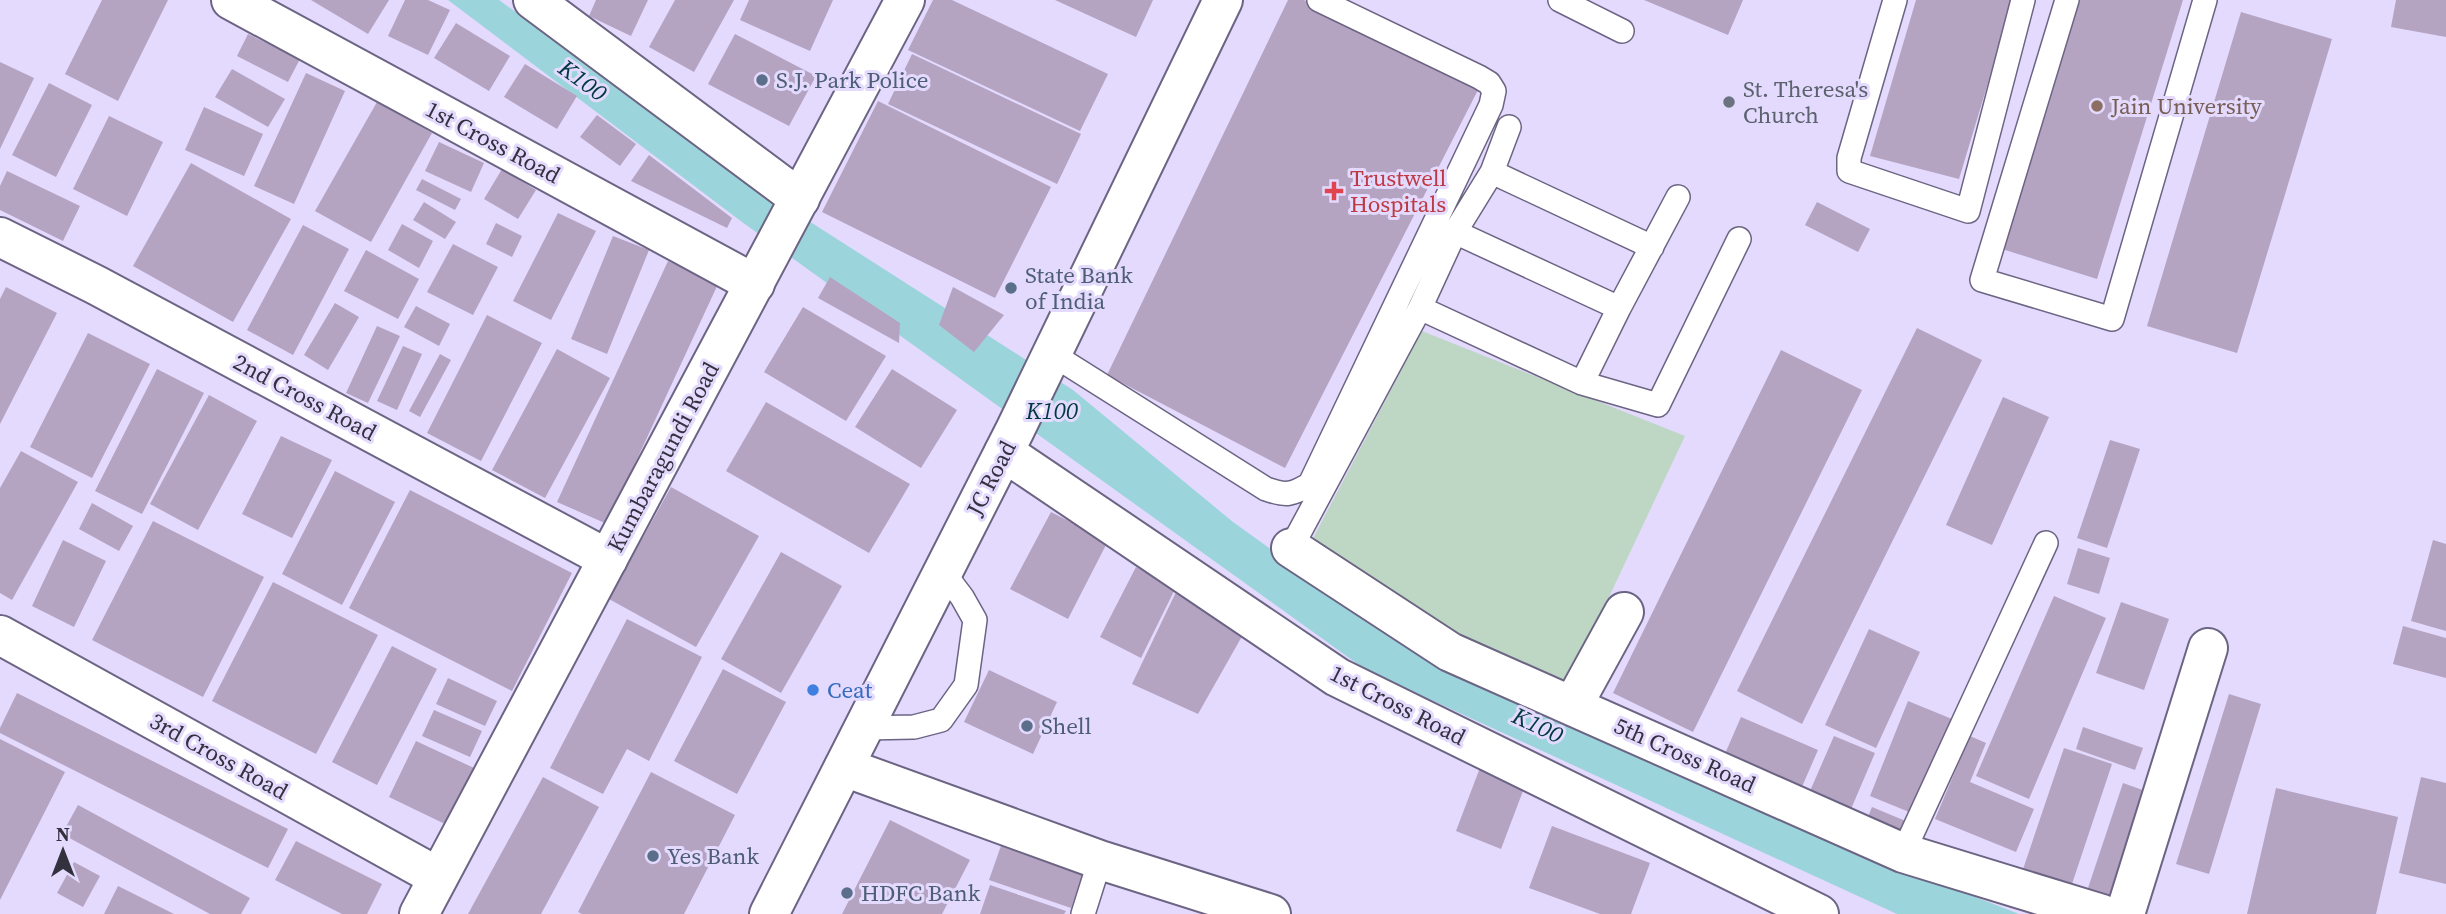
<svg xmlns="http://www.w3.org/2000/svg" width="2446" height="914" font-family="'Source Serif 4',serif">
<rect width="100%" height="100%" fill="#e3dafe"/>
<path fill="#bed7c4" d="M1422 331 1685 436 1567 686 1454 639 1310 544Z"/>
<path fill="#9cd4dc" d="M448 0H499L765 193 1073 390 1233 522 1297 568 1917 874 2019 914H1897L1366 670 742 222Z"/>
<path fill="#b5a3c2" d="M102 0H168L118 101 65 74Z
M311 0H389L368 34Z
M405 0H428L450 10 428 55 388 36Z
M596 0H648L631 36 589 16Z
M675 0H734L694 72 649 47Z
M749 0H833L810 51 740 20Z
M933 0H952L1108 74 1080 131 908 50Z
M1055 0H1153L1136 37Z
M1288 0H1304L1479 88 1285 468 1107 375Z
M1644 0H1743L1728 35Z
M1916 0H2013L1959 179 1870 156Z
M2080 0H2183L2097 279 2002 249Z
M2396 0H2446V37L2391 27Z
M2241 12 2332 39 2237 353 2147 326Z
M456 23 510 56 489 91 434 58Z
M248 34 300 59 288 82 237 56Z
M735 34 816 76 789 126 708 84Z
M912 54 1081 134 1057 184 888 104Z
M0 62 34 78 0 149Z
M525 64 577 96 557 129 504 97Z
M232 69 285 99 268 127 215 97Z
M306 73 345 91 294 204 254 186Z
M49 83 92 105 56 177 12 155Z
M878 101 1051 187 995 298 822 212Z
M377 102 432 133 371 242 315 211Z
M204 107 263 134 244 176 185 150Z
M597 115 636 144 620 166 580 137Z
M109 116 163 142 127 216 73 189Z
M439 142 484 163 471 192 425 171Z
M649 155 732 218 727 228 631 181Z
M191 163 291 219 233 322 133 266Z
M502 169 536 190 518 219 484 199Z
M7 171 80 206 63 241 0 210V186Z
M422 179 461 199 455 210 416 190Z
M424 202 456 222 445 239 413 220Z
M1817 202 1870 229 1858 252 1805 225Z
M558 213 596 231 551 320 513 301Z
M496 223 522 236 512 257 486 244Z
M402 224 433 241 419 268 388 250Z
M303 225 349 249 293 355 247 330Z
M613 236 649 250 607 354 571 339Z
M453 244 498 267 473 315 427 292Z
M366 250 419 279 398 319 344 291Z
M668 261 718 284 607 524 557 502Z
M830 277 900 323 899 343 818 298Z
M6 287 57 313 0 424V299Z
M953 287 1004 315 974 352 939 325Z
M335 303 359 317 328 370 304 355Z
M416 306 450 324 439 346 404 327Z
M803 307 886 356 846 421 764 372Z
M487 315 542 343 481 461 427 433Z
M377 326 400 336 368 403 346 393Z
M1917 328 1982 360 1802 724 1737 691Z
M88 333 150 364 92 478 30 447Z
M403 346 422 354 397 410 377 401Z
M557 349 610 378 545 498 492 470Z
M1781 350 1862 390 1693 732 1613 693Z
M440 354 451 360 420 417 409 411Z
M157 369 204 393 142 514 95 491Z
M892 369 957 410 921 468 855 427Z
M209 395 257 421 198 530 150 504Z
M2003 397 2049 417 1992 545 1946 525Z
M766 402 910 484 869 553 726 471Z
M281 436 332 460 292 538 242 514Z
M2110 440 2140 449 2107 548 2077 538Z
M21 451 78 482 12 600 0 593V488Z
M335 471 395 502 342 605 282 574Z
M671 487 759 536 696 647 609 599Z
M410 490 572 573 512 691 349 608Z
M92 503 133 526 119 551 79 529Z
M1051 512 1108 541 1068 619 1010 589Z
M153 521 264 577 203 697 92 640Z
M63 540 106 561 74 627 32 606Z
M2433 540 2446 544V631L2411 621Z
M2078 548 2110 558 2099 594 2067 584Z
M781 552 842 586 781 693 721 659Z
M1136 567 1176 587 1141 658 1100 637Z
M273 582 378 635 316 754 212 701Z
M1176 592 1245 631 1198 714 1132 684Z
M2054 596 2106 618 2029 799 1976 776Z
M2121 602 2169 619 2144 690 2096 673Z
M627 619 702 657 649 761 627 749 603 794 550 768Z
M2403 626 2446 638V678L2393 664Z
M1869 629 1920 652 1876 748 1825 725Z
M392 646 437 669 377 785 332 762Z
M723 669 786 702 737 794 674 761Z
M989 670 1057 702 1033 754 964 722Z
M448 678 497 701 485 726 436 704Z
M17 693 288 829 268 868 0 733V728Z
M2229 694 2261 704 2209 874 2176 864Z
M1908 701 1952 719 1914 814 1870 796Z
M434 710 482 731 470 757 422 736Z
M1741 717 1818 750 1801 789 1724 756Z
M2083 727 2143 748 2135 770 2076 749Z
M1834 736 1875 753 1851 809 1810 791Z
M1970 736 1986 743 1970 782 2034 809 2016 852 1935 819Z
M0 739 65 772 0 900Z
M416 741 474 768 447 825 389 797Z
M2064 748 2112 764 2067 899 2018 884Z
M1481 765 1526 783 1501 849 1456 831Z
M651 772 735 815 684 914H582L578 912Z
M543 777 599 807 541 914H468Z
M2421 777 2446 783V884L2399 873Z
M2123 783 2148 792 2108 914 2082 906Z
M2276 788 2398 817 2376 914H2247Z
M78 805 250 898 241 914H210L62 834Z
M1872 807 1908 822 1899 844 1863 829Z
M890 820 970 860 942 914H842Z
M1552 826 1650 863 1631 914H1600L1529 888Z
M1003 840 1085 868 1071 908 989 880Z
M296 841 382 884 367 914H342L275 880Z
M74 862 100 876 83 907 57 893Z
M990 885 1066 911 1064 914H980Z
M118 886 174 914H104Z"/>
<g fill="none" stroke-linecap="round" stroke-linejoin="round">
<g stroke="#6c6483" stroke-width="26">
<path id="lane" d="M1560 0 1622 31
M1895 0 1849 158V171L1968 211 2023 0
M2067 0 1982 280 2112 319 2205 0
M1492 172 1652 247
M1455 232 1619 308
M1420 308 1582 383 1658 405 1739 239
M1052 354 1266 489C1286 496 1292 495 1310 484L1491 105 1494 91 1489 83 1479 77 1319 0
M1582 383 1619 308 1678 197
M1291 548 1420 308 1455 232 1492 172 1509 127
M864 728 914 727 941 720 966 685 975 620 962 597 943 572
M1903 853 2046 543
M1083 914 1100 860"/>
</g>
<g stroke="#6c6483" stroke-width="42">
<path id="street" d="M231 0 755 284
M533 0 800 199
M0 237 96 285 608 559
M1004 452 1337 677 1819 914
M1291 548 1450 652 1903 853 2102 914
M0 635 438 877
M1573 705 1624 612
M844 767 1100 860 1271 914
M2125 914 2208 648"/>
</g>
<g stroke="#6c6483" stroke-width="42">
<path id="secondary" d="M419 914 905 0"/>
</g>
<g stroke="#6c6483" stroke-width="42">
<path id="primary" d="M769 914 1015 430 1223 0"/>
</g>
<use href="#lane" stroke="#fff" stroke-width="23"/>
<use href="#street" stroke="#fff" stroke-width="38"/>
<use href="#secondary" stroke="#fff" stroke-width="38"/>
<use href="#primary" stroke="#fff" stroke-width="38"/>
</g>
<g fill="#5c6f8a" stroke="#e3dafe" stroke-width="2.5">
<circle cx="762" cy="80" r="7"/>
<circle cx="1011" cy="288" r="7"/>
<circle cx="1027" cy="726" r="7"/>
<circle cx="653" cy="856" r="7"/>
<circle cx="847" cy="893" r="7"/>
</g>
<circle fill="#6b7280" stroke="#e3dafe" stroke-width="2.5" cx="1729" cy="102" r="7"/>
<circle fill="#8d6e63" stroke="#e3dafe" stroke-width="2.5" cx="2097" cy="106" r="7"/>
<path fill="#e0444e" stroke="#e3dafe" stroke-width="2.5" d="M1330.5 180.5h7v7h7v7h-7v7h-7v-7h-7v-7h7z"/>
<circle fill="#3f7fe0" stroke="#e3dafe" stroke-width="2.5" cx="813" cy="690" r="7"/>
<g text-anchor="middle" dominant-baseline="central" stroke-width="6" stroke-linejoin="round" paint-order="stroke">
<g font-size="23" fill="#4e5e75" stroke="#e3dafe" text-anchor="start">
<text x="776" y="80">S.J. Park Police</text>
<text x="1025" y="275">State Bank<tspan x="1025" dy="26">of India</tspan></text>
<text x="1041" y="726">Shell</text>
<text x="667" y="856">Yes Bank</text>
<text x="861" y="893">HDFC Bank</text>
</g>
<g font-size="23" fill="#5b616d" stroke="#e3dafe" text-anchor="start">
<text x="1743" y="89">St. Theresa's<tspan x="1743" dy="26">Church</tspan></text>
</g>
<g font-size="23" fill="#785e54" stroke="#e3dafe" text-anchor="start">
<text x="2111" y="106">Jain University</text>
</g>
<g font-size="23" fill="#34313f" stroke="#e3dafe">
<text transform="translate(493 142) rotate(28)">1st Cross Road</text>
<text transform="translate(305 397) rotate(28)">2nd Cross Road</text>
<text transform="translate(663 457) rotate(-62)">Kumbaragundi Road</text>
<text transform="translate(991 478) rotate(-63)">JC Road</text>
<text transform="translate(1398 705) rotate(27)">1st Cross Road</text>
<text transform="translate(1685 755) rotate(24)">5th Cross Road</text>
<text transform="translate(219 756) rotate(29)">3rd Cross Road</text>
</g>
<g font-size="23" fill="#be3a42" stroke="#e3dafe" text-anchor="start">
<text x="1350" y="178">Trustwell<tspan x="1350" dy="26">Hospitals</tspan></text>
</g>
<g font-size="23" fill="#366cbe" stroke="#e3dafe" text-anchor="start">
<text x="827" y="690">Ceat</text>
</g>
<g font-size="24" font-style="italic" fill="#01383f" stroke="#e3dafe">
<text transform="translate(583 80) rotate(36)">K100</text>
<text x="1052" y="410">K100</text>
<text transform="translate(1538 725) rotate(25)">K100</text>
</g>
</g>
<g transform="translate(63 851)" stroke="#e3dafe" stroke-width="5" paint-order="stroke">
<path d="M0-5L12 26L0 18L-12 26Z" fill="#34313f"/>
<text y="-10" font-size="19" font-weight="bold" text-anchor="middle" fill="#34313f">N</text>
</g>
</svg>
